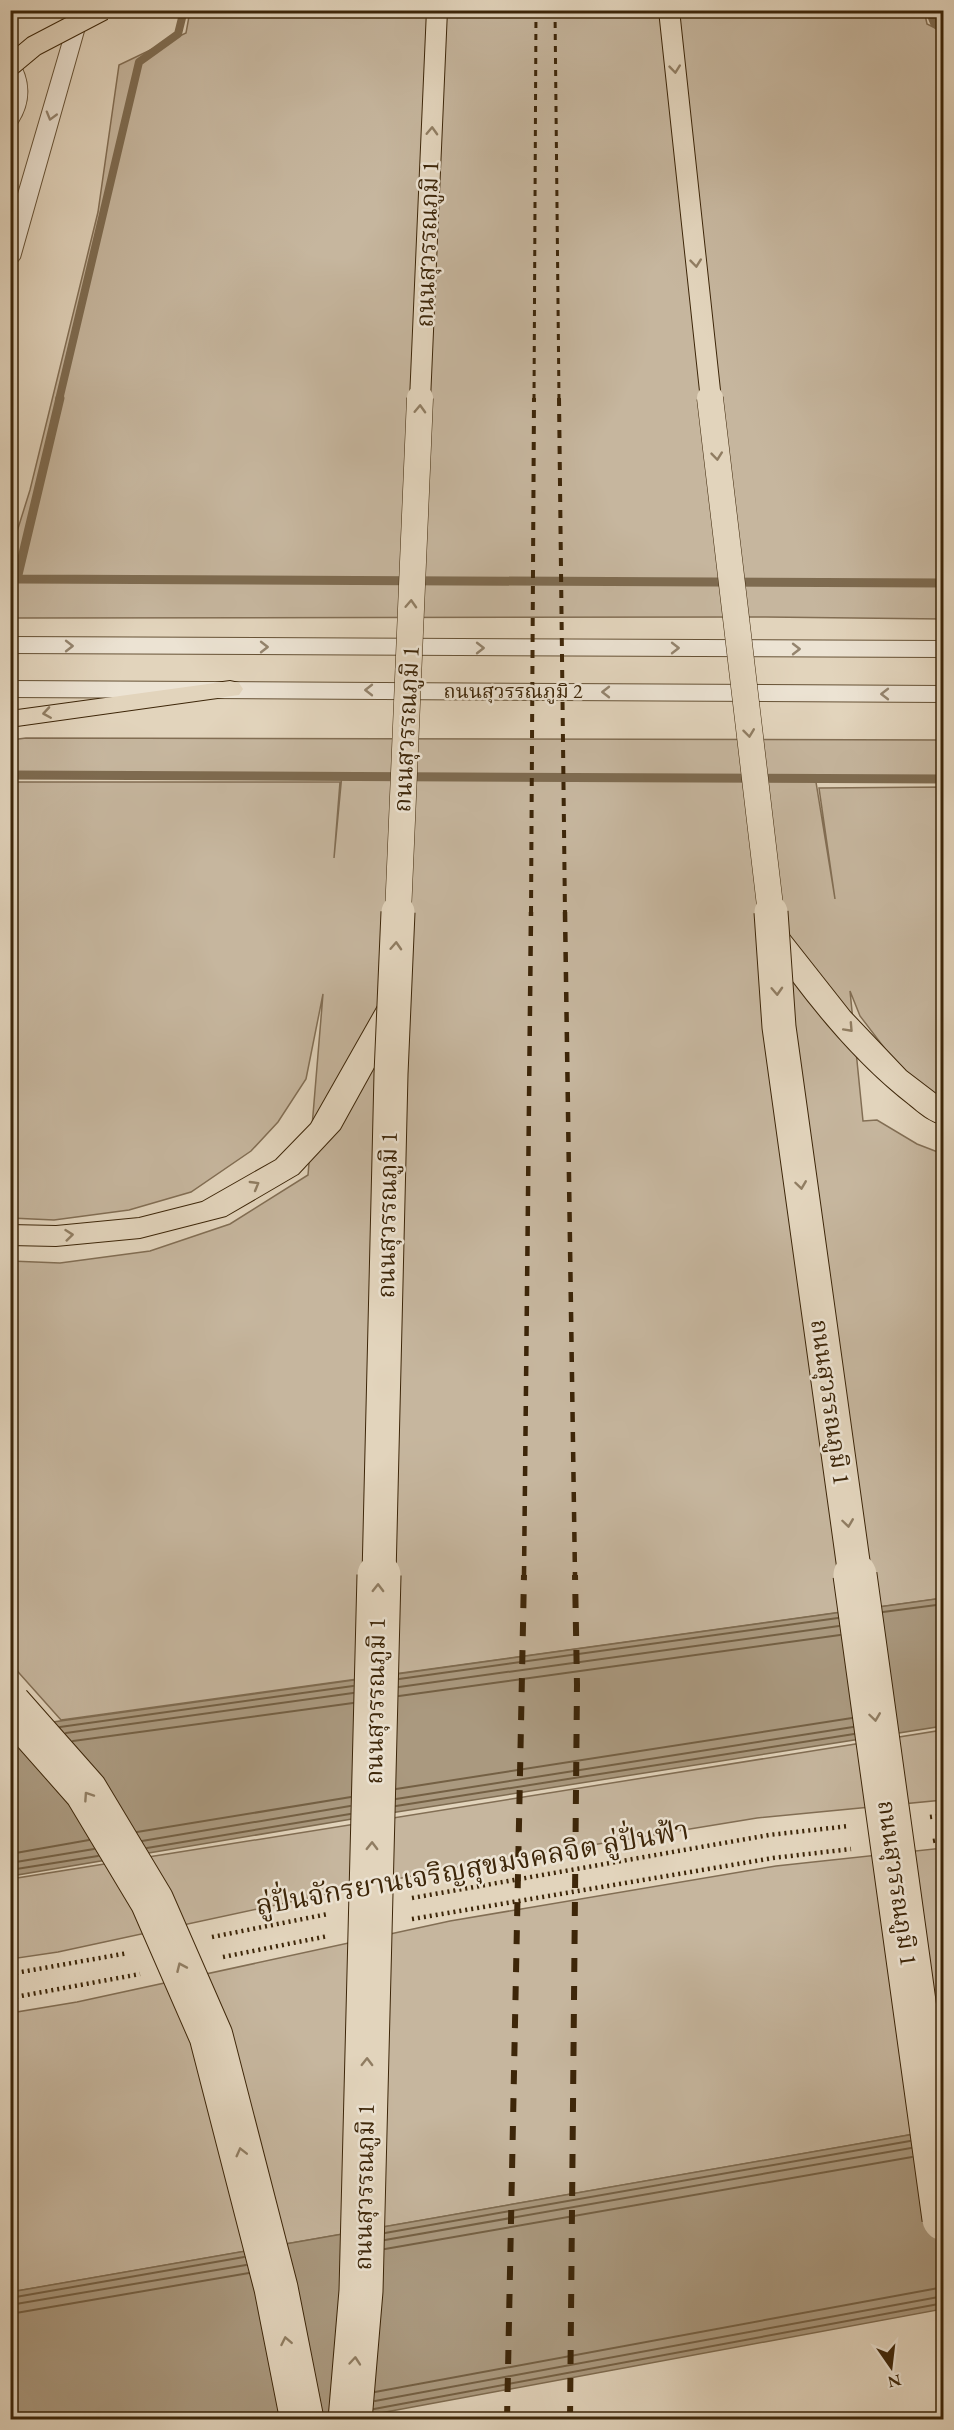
<svg xmlns="http://www.w3.org/2000/svg" width="954" height="2430" font-family="'EB Garamond','Noto Serif Thai',serif">
<rect width="100%" height="100%" fill="#e2d4bc"/>
<filter id="stains"><feTurbulence type="fractalNoise" baseFrequency=".00333" numOctaves="4"/><feColorMatrix values="0 0 0 0 .2 0 0 0 0 .09 0 0 0 0 .02 0 0 0 .5 -.17"/></filter>
<radialGradient id="worn" r=".72"><stop offset=".6" stop-color="#630" stop-opacity="0"/><stop offset="1" stop-color="#630" stop-opacity=".3"/></radialGradient>
<path fill="#c6b69e" stroke="#826e54" stroke-width="1.5" d="M924 10 927 24 943 32V619L766 617 11 618 10 554 30 490 98 212 119 65 186 33 190 11Z
M26 738 943 740V776H815L835 899 819 788 943 787V1102L905 1075 860 1016 850 991 863 1121 877 1120 917 1144 943 1154V1598L61 1720 11 1664V1261L60 1263 150 1251 230 1224 308 1175 323 994 306 1079 278 1122 251 1151 191 1192 129 1210 54 1220 11 1218V782H340L334 858 342 774 11 772V740Z
M943 1730V1800L757 1818 434 1871 58 1952 11 1959V1879Z
M943 1848V2129L11 2292V2013L77 2002 450 1921 776 1866Z"/>
<path fill="#aa997f" stroke="#7e6b50" stroke-width="1.5" d="M943 1598V1726L352 1819 11 1876 10 1728Z
M943 2129V2309L348 2419 11 2420V2292Z"/>
<g fill="none" stroke-linecap="round" stroke-linejoin="round">
<path stroke="#746044" stroke-width="2" d="M883 1612 944 1604
M399 1679 838 1618
M399 1687 839 1626
M399 1696 840 1635
M60 1727 353 1686
M66 1733 353 1693
M73 1741 353 1703
M396 1789 852 1718
M396 1799 853 1727
M396 1806 854 1734
M137 1832 351 1797
M142 1841 350 1806
M147 1848 350 1814
M10 1854 89 1840
M10 1863 94 1849
M10 1870 98 1856
M385 2233 910 2141
M385 2240 911 2148
M385 2249 912 2157
M10 2298 244 2257
M10 2305 246 2265
M10 2314 249 2273
M375 2392 944 2287
M375 2401 944 2296
M374 2409 944 2303"/>
<path stroke="#7e6b50" stroke-width="8" d="M929 10 934 23 944 31
M59 400 139 62 178 34 184 10"/>
<path stroke="#7e6b50" stroke-width="9" d="M60 398 17 579 944 583
M10 775 944 779"/>
<g stroke="#665236" stroke-width="2">
<path id="minor" d="M72 10H90L20 258 17 262 10 264V221Z
M10 57 16 58C31 79 31 103 17 124L10 126Z
M10 637 944 641V657L10 653Z
M10 681 944 686V702L10 697Z"/>
</g>
<g stroke="#3d2609" stroke-width="2">
<path id="highway" d="M230 681 239 683 243 689 239 695 10 727V711Z
M773 924 783 927 850 1012 906 1071 944 1100V1125C930 1122 920 1113 909 1104 850 1058 801 995 758 933L763 927Z
M394 995 405 998 409 1004 340 1129 298 1174 226 1216 140 1238 56 1246 10 1245V1225L56 1226 139 1218 202 1202 276 1160 311 1124 379 1004 383 998Z"/>
</g>
<path stroke="#3d2609" stroke-width="4.5" stroke-dasharray="2 4" stroke-linecap="butt" d="M930 1817 944 1815
M933 1841 944 1839
M412 1898 769 1835 849 1826
M412 1919 773 1858 851 1849
M212 1937 328 1914
M223 1957 328 1936
M10 1974 128 1953
M10 1998 140 1974"/>
<use href="#minor" fill="#ece3d3" fill-rule="evenodd"/>
<use href="#highway" fill="#e2d4bc" fill-rule="evenodd"/>
<path stroke="#3d2609" stroke-width="3" stroke-dasharray="6 6" stroke-linecap="butt" d="M555 10 559 400
M534 400 536 10"/>
<path stroke="#3d2609" stroke-width="4" stroke-dasharray="8 8" stroke-linecap="butt" d="M559 398 565 914
M531 914 534 398"/>
<path stroke="#3d2609" stroke-width="4.5" stroke-dasharray="10 10" stroke-linecap="butt" d="M565 912 575 1576
M524 1576 531 912"/>
<path stroke="#3d2609" stroke-width="6" stroke-dasharray="14 14" stroke-linecap="butt" d="M507 2420 524 1575
M570 2420 577 1685 575 1575"/>
<g stroke="#3d2609" stroke-width="22" stroke-linecap="butt">
<path id="highway-bridge-far3" d="M669 10 711 400
M10 66 34 46 103 10
M420 400 437 10"/>
</g>
<g stroke="#3d2609" stroke-width="27" stroke-linecap="butt">
<path id="highway-bridge-far2" d="M710 398 771 914
M398 914 420 398"/>
</g>
<g stroke="#3d2609" stroke-width="35" stroke-linecap="butt">
<path id="highway-bridge-far1" d="M771 912 779 1027 855 1576
M379 1576 391 1074 398 912"/>
</g>
<g stroke="#3d2609" stroke-width="45" stroke-linecap="butt">
<path id="highway-bridge" d="M855 1575 944 2219
M10 1705 86 1791 152 1901 211 2036 276 2288 302 2420
M350 2420 361 2291 379 1575"/>
</g>
<use href="#highway-bridge-far3" stroke="#e2d4bc" stroke-width="20"/>
<use href="#highway-bridge-far2" stroke="#e2d4bc" stroke-width="26"/>
<use href="#highway-bridge-far1" stroke="#e2d4bc" stroke-width="33"/>
<use href="#highway-bridge" stroke="#e2d4bc" stroke-width="43"/>
</g>
<defs><path id="oneway-chevron" d="M-2-3.5L2.5 0L-2 3.5" fill="none" stroke-width="1.6" stroke-linecap="round" stroke-linejoin="round" transform="scale(1.5)"/></defs>
<g stroke="#907d62">
<use href="#oneway-chevron" transform="translate(675 69) rotate(84)"/>
<use href="#oneway-chevron" transform="translate(432 131) rotate(-88)"/>
<use href="#oneway-chevron" transform="translate(696 263) rotate(84)"/>
<use href="#oneway-chevron" transform="translate(420 409) rotate(-88)"/>
<use href="#oneway-chevron" transform="translate(717 456) rotate(84)"/>
<use href="#oneway-chevron" transform="translate(411 604) rotate(-87)"/>
<use href="#oneway-chevron" transform="translate(47 713) rotate(171)"/>
<use href="#oneway-chevron" transform="translate(749 733) rotate(83)"/>
<use href="#oneway-chevron" transform="translate(396 946) rotate(-87)"/>
<use href="#oneway-chevron" transform="translate(777 991) rotate(87)"/>
<use href="#oneway-chevron" transform="translate(849 1028) rotate(47)"/>
<use href="#oneway-chevron" transform="translate(255 1185) rotate(-30)"/>
<use href="#oneway-chevron" transform="translate(801 1185) rotate(82)"/>
<use href="#oneway-chevron" transform="translate(69 1235) rotate(-6)"/>
<use href="#oneway-chevron" transform="translate(848 1523) rotate(82)"/>
<use href="#oneway-chevron" transform="translate(378 1588) rotate(-89)"/>
<use href="#oneway-chevron" transform="translate(875 1717) rotate(82)"/>
<use href="#oneway-chevron" transform="translate(88 1796) rotate(-124)"/>
<use href="#oneway-chevron" transform="translate(372 1846) rotate(-89)"/>
<use href="#oneway-chevron" transform="translate(181 1967) rotate(-114)"/>
<use href="#oneway-chevron" transform="translate(367 2062) rotate(-89)"/>
<use href="#oneway-chevron" transform="translate(241 2152) rotate(-104)"/>
<use href="#oneway-chevron" transform="translate(286 2341) rotate(-101)"/>
<use href="#oneway-chevron" transform="translate(355 2361) rotate(-85)"/>
</g>
<g stroke="#94846e">
<use href="#oneway-chevron" transform="translate(51 116) rotate(106)"/>
<use href="#oneway-chevron" transform="translate(69 646)"/>
<use href="#oneway-chevron" transform="translate(264 647)"/>
<use href="#oneway-chevron" transform="translate(480 648)"/>
<use href="#oneway-chevron" transform="translate(675 648)"/>
<use href="#oneway-chevron" transform="translate(796 649)"/>
<use href="#oneway-chevron" transform="translate(369 690) rotate(-180)"/>
<use href="#oneway-chevron" transform="translate(606 692) rotate(-180)"/>
<use href="#oneway-chevron" transform="translate(885 694) rotate(-180)"/>
</g>
<g text-anchor="middle" dominant-baseline="central" stroke-width="5" stroke-linejoin="round" paint-order="stroke">
<g font-size="20" fill="#3d2609" stroke="#ece3d3">
<text x="513" y="691">ถนนสุวรรณภูมิ 2</text>
</g>
<g font-size="24" fill="#3d2609" stroke="#ece3d3">
<text transform="translate(427 244) rotate(-88)">ถนนสุวรรณภูมิ 1</text>
<text transform="translate(406 729) rotate(-87)">ถนนสุวรรณภูมิ 1</text>
<text transform="translate(387 1215) rotate(-89)">ถนนสุวรรณภูมิ 1</text>
<text transform="translate(831 1402) rotate(82)">ถนนสุวรรณภูมิ 1</text>
<text transform="translate(375 1701) rotate(-89)">ถนนสุวรรณภูมิ 1</text>
<text transform="translate(898 1883) rotate(82)">ถนนสุวรรณภูมิ 1</text>
<text transform="translate(364 2187) rotate(-89)">ถนนสุวรรณภูมิ 1</text>
</g>
<g font-size="28" fill="#3d2609" stroke="#ece3d3">
<text transform="translate(472 1867) rotate(-10)">ลู่ปั่นจักรยานเจริญสุขมงคลจิต ลู่ปั่นฟ้า</text>
</g>
</g>
<rect width="954" height="2430" fill="none" stroke="#e2d4bc" stroke-width="36"/>
<rect x="12" y="12" width="930" height="2406" fill="none" stroke="#3d2609" stroke-width="3"/>
<rect x="18" y="18" width="918" height="2394" fill="none" stroke="#3d2609" stroke-width="1.5"/>
<g transform="translate(891 2367) rotate(166)" stroke="#ece3d3" stroke-width="4.5" paint-order="stroke">
<path d="M0-4.5L10 22L0 15L-10 22Z" fill="#3d2609"/>
<text y="-9" font-size="16" font-weight="bold" text-anchor="middle" fill="#3d2609">N</text>
</g>
<rect width="100%" height="100%" filter="url(#stains)"/>
<rect width="100%" height="100%" fill="url(#worn)"/>
</svg>
